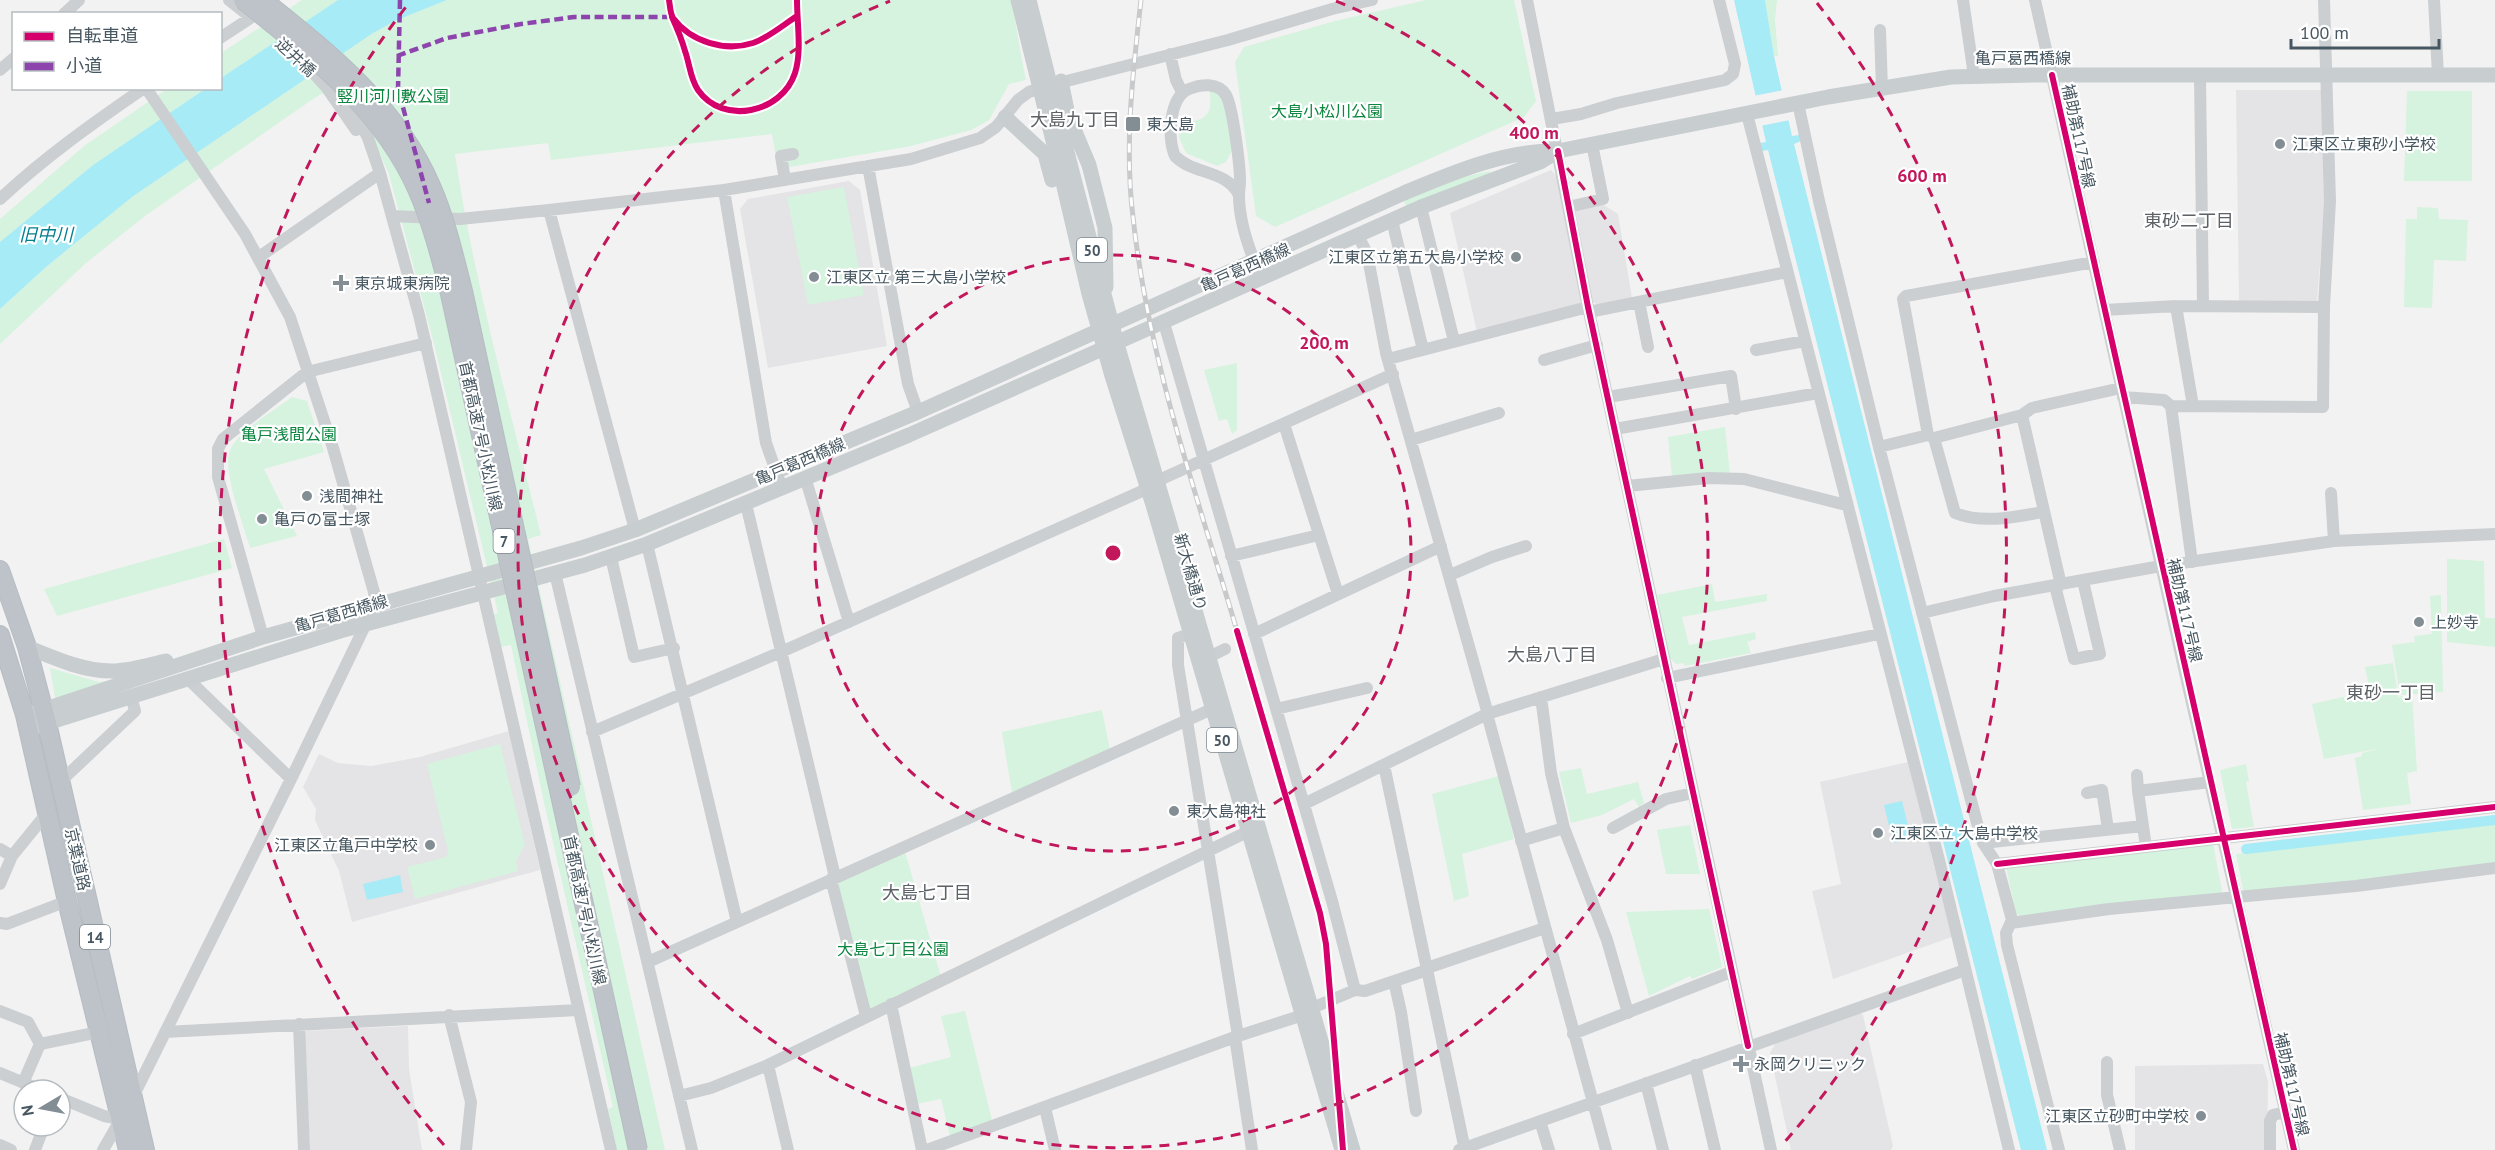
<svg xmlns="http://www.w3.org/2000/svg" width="2495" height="1150" font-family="'PT Sans','Noto Sans JP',sans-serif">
<rect width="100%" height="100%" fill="#f3f2f2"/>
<path fill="#e4e3e5" d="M2236 90H2321L2325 199 2317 302 2239 301Z
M1551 170 1557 177 1582 301 1579 307 1477 332 1450 213Z
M849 181 860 190 887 346 768 368 740 209 748 199Z
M1599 202 1618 214 1632 298 1600 306 1593 302 1573 207Z
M509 731 540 870 352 922 339 871 315 820 316 809 303 787 319 754 338 763 371 766 420 757Z
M1908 762 1952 937 1833 979 1812 891 1841 884 1820 782Z
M1861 1013 1863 1015 1893 1146 1891 1150H1791L1770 1053 1775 1044Z
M408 1026 409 1069 422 1150H310L304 1034 306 1031Z
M2263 1064 2268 1082 2267 1150H2135V1066Z"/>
<path fill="#d5f3de" d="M302 0H338L221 78V53Z
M447 0H1011C1017 27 1020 53 1026 80L1009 84 989 120 971 130 911 146 778 169 772 134 551 160 548 143 455 154C474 283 510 409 541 535L528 539 665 1150H617L608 1109 613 1107 545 807 511 645 500 647 492 615 498 613 434 344 389 174 372 137 339 83 310 101 145 216 86 263 0 344V309L46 267 132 197 373 33 397 20Z
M1426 0H1514L1536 101 1524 117 1275 227 1256 216 1235 62 1244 47 1335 21Z
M1765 0H1777L1775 20 1778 56H1774Z
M167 89H205L93 165 0 242V219L84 146Z
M1209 89 1224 97 1232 150 1226 162 1217 166 1186 153 1179 137 1181 122C1206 122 1214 114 1209 89Z
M2407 91H2472V181H2404Z
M1490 171 1491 173 1407 208 1403 199 1444 181Z
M844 187 864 295 808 305 787 197Z
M2417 207 2438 208 2439 219 2468 220 2466 261 2434 260 2432 308 2404 307 2406 219H2417Z
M1237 363V430L1232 434 1227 419 1219 421 1204 370Z
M292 397 307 401 324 452 264 469 297 536 250 548C244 525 220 468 231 448 241 429 275 410 292 397Z
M1725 427 1730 474 1672 476 1668 437Z
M224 539 232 568 57 616 44 589Z
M2447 559 2484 561 2485 618H2495V647L2447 642Z
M1712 584 1715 602 1767 594V601L1682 617 1689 645 1755 632 1756 639 1747 642 1751 653 1685 666 1683 663 1676 664 1670 658 1657 595Z
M2441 595 2443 692 2400 695 2392 645 2415 642 2414 636 2432 634 2430 596Z
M2393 663 2398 697 2412 695 2417 771 2407 773 2411 804 2363 810 2355 758 2362 756V753L2381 748 2324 759 2312 704 2370 691 2365 667Z
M50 668 99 682 119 680 56 703Z
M1102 710 1110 750 1012 793 1002 732Z
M500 744 525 845 516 861 518 871 415 899 407 867 446 857 448 851 427 764Z
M2246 764 2249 781 2246 782 2254 827 2232 829 2220 770Z
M1581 768 1587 794 1638 782 1644 803 1639 807 1634 799 1602 815 1571 823 1559 772Z
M1499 776 1514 839 1462 854 1469 896 1454 901 1432 794Z
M2495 824V865L2247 893 2243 890 2236 854Z
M1690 825 1700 874H1666L1657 830Z
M2213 844 2222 891 2220 895 2020 917 2016 913 2006 867Z
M904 848 941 977 867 1010 837 878Z
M1709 909 1722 967 1692 979 1690 976 1649 996 1626 912Z
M965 1011 992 1120 950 1136 941 1099 916 1104 909 1068 951 1057 941 1016Z"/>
<path fill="#a6ebf5" d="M338 0H447L397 20 373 33 132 197 46 267 0 309V242L93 165 205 89 220 88 221 78Z
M1734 0H1765L1774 56 1792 136 1799 135 1801 141 1794 144 2047 1150H2021L1768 150 1761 151 1760 143 1766 142Z
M1902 801 1911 838 1893 843 1884 805Z
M400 875 403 892 367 900 363 884Z"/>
<path fill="#f3f2f2" d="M1784 90 1790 120 1760 126 1753 96Z"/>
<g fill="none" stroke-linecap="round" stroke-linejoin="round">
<path stroke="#a6ebf5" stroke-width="10" d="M2246 849 2495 820"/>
<g stroke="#b6bdc3" stroke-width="20">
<path id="highway" d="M0 570 27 647 47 723 145 1150
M0 635 25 715 67 901 128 1150"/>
</g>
<path stroke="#cbcfd2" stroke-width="12" d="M229 0 248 15
M1527 0 1588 307 1771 1150
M1963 0 1974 76
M2035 0C2119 384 2206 767 2294 1150
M2434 0 2438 75
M64 14 79 0
M1880 30 1882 89
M220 38 252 17
M296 54 327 88 356 130
M1170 54 1176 80 1182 92
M0 70 14 58
M2200 76 2203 306
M347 96 368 138 380 173 419 315 611 1150
M1798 103 1819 201 1879 447 1977 823 1983 843 1997 864 2012 920 2006 933 2007 945 2059 1150
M1747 114 1939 860 2009 1150
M1552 119 1581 114 1617 103 1725 80 1733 74 1735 64 1719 0
M868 166 908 384 918 412
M785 180 781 156 793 154
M724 190 766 443 782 488
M1239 195C1226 169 1193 175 1175 156 1167 139 1169 97 1189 89 1201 84 1218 82 1226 95 1233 108 1240 165 1240 181 1240 186 1239 190 1239 195 1239 224 1250 253 1262 279
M0 199C45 157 93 123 144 88
M1421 207 1454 341
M1568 207 1603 199 1592 144
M549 210 635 530
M392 216 460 219 549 210 724 190 911 159 980 138 996 127 1018 100 1029 92 1043 87 1228 40 1332 9 1372 0
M1392 220 1423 350
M1358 236 1367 253 1386 353 1488 714
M259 257 380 173
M1639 302 1648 347
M2176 306 2193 406
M2104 310 2176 306 2324 307
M1589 312 1787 272
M1756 350 1805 341
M1388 359 1588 307
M1544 360 1597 345
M1608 397 1731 376 1736 409
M2123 397 2164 400 2171 406 2323 407 2324 307 2330 201 2324 0
M2171 406 2192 562
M2022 415 2061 585
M1284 424 1338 594
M1615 429 1818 393
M1928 435 1903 299 1906 296 2094 262
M1934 438 1955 513C1982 524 2015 517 2043 512
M1411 440 1499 413
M1879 447 1928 435 1934 438 2022 415 2032 408 2121 388
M805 477 849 622
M1627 486 1708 478 1744 479 1846 505
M2331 493 2334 541
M746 504 835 877
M647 544 737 922
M1231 556 1319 535
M611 557 634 657 674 648
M555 573 692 1150
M1450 575 1492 557 1526 546
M2055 586 2074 659 2100 654 2083 581
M1922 613 1994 596 2161 566 2334 541 2495 534
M1190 634 1178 638V665L1238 1036
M1254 634 1441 546
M263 637 218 477V449L223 439 307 372 426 343
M1209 657 1225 649
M187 678 291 779
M1667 678 1879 634
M1541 697 1551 773 1564 828 1607 940 1628 1013
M1276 709 1367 688
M1487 714 1606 1150
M592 732 781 652 1140 492 1157 481 1393 374
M1384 765 1465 1150
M2137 775 2138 791
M60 782 135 711 131 696
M2087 793 2102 790 2108 829
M1304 804 1487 714 1664 659
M1613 828 1666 799 1693 793
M1521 841 1564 828
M1983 843 2143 826
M2146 847 2138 791 2210 782
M0 849 12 856
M1997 864 2495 807
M831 879 866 1016
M0 884 12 856 47 813
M0 923 7 924 67 901
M2011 923 2109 909 2356 886 2495 868
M648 962 1212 709
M1427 968 1545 928
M1394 981 1401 1012 1416 1111
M1355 990 1365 991 1427 970
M891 1004 922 1150
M0 1011 28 1022 40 1044
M449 1015 471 1102 466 1150
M299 1024 304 1150
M165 1032 578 1010
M1573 1034 1731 972
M1235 1037 1252 1150
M2107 1062V1095L2120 1150
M768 1065 788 1150
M1695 1065 1715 1150
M0 1073 41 1090
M23 1083 40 1044 99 1032
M1646 1083 1663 1150
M679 1096 711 1088 768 1065 1249 831
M60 1098 104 1116 121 1119
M132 1099 291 779 375 605 374 592 333 448 290 317 245 234 146 88
M1046 1112 1055 1150
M1540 1121 1549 1150
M0 1145 11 1150
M35 1150 44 1126
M103 1150 122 1117
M927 1150 1235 1037 1303 1015 1312 1008 1355 990 1332 901 1164 323
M1459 1150 1965 970
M2270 1150V1121L2273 1115 2285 1112"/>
<path stroke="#c8cdd0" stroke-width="15" d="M1061 81 1068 115 1089 165 1105 228 1106 287
M1005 117 1045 154 1052 180
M1068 156 1117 344 1353 1150
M1058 161 1089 294 1112 376 1153 505 1342 1150
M27 647C54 658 82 671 112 671 130 671 148 665 166 661
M33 713 263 637 581 548 635 530 918 412 1404 193C1452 173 1505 150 1558 151L1828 97 1951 77 2037 75H2495
M28 729 340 631 585 565 647 544 909 435 1421 207 1540 162 1558 151"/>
<use href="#highway" stroke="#bdc3c8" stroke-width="18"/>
<g stroke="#c7c9cb" stroke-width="5">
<path id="rail" d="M1141 0C1133 72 1124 144 1133 217 1148 359 1197 495 1237 631"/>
</g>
<use href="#rail" stroke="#fff" stroke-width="3" stroke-dasharray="9" stroke-linecap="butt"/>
<g stroke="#b6bdc3" stroke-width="20" stroke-linecap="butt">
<path id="highway-bridge" d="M243 0C311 55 381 108 417 189 432 223 441 259 450 294L638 1150
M263 0C329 53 397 106 431 186 446 220 454 256 463 291L571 787"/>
</g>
<path stroke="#c8cdd0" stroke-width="15" d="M1018 0 1058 161
M1029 0 1068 156"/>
<use href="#highway-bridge" stroke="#bdc3c8" stroke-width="18"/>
<path stroke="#8e44ad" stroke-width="4.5" stroke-dasharray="9 4.5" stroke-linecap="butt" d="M400 0 398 89 429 203
M397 56 447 38 521 24 574 17H672L674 21"/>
<g stroke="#fff" stroke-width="10">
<path id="cycleway" d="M669 0C670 5 670 13 673 18 691 42 725 52 753 43 768 38 783 25 797 16
M672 17C677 28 682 40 685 51 690 65 690 78 698 90 723 126 782 113 795 73 802 51 797 24 797 0
M2052 75C2130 434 2212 792 2294 1150
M1558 151 1588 307 1748 1046
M1237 631 1320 913 1326 944 1343 1150
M1997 864 2495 807"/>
</g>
<use href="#cycleway" stroke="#d6006c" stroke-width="6"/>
</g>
<g fill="none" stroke="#c2185b" stroke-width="3" stroke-dasharray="10 8">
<circle cx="1113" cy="553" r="298"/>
<path d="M1336 1A595 595 0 1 1 890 1"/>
<path d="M444 1145A893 893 0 0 1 409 3M1817 3A893 893 0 0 1 1782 1145"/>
</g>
<g fill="#838d94" stroke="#fff" stroke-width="2">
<rect x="1125" y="116" width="16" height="16" rx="3"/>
<circle cx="2280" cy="144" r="6"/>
<circle cx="1516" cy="257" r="6"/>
<circle cx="814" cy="277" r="6"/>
<path d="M338 274h6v6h6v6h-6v6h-6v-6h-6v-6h6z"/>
<circle cx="307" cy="496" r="6"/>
<circle cx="262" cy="519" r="6"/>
<circle cx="2419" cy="622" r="6"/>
<circle cx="1174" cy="811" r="6"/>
<circle cx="1878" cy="833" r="6"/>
<circle cx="430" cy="845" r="6"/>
<path d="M1738 1055h6v6h6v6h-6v6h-6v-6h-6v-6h6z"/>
<circle cx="2201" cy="1116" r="6"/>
</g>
<g text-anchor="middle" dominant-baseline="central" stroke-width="4.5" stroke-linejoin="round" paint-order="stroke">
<g fill="#fff" stroke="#7e8990" stroke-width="1.5">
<rect x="1077" y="238" width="30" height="24" rx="4.5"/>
<rect x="493.5" y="529" width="21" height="24" rx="4.5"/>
<rect x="1207" y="728" width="30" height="24" rx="4.5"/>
<rect x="80" y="925" width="30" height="24" rx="4.5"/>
</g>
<g font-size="15" font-weight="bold" fill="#475761">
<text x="1092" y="250">50</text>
<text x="504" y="541">7</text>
<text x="1222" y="740">50</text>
<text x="95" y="937">14</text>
</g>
<g font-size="16" fill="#475761" stroke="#fff">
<text transform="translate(296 57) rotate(43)">逆井橋</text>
<text x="2023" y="58">亀戸葛西橋線</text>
<text transform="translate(2079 136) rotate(78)">補助第117号線</text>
<text transform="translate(1245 267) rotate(-24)">亀戸葛西橋線</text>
<text transform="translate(481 436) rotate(78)">首都高速7号小松川線</text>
<text transform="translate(800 461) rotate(-23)">亀戸葛西橋線</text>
<text transform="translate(1191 572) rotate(74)">新大橋通り</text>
<text transform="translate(2185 610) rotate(77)">補助第117号線</text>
<text transform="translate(341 613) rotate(-16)">亀戸葛西橋線</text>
<text transform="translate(78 859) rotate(77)">京葉道路</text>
<text transform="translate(585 910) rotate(78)">首都高速7号小松川線</text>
<text transform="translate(2292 1084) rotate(77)">補助第117号線</text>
</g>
<g font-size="16" fill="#0d8740" stroke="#fff">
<text x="393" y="96">竪川河川敷公園</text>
<text x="1327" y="111">大島小松川公園</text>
<text x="289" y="434">亀戸浅間公園</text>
<text x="893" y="949">大島七丁目公園</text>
</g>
<g font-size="16" fill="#475761" stroke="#fff" text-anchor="start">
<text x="1146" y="124">東大島</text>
<text x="2292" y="144">江東区立東砂小学校</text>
<text x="1504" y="257" text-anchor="end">江東区立第五大島小学校</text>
<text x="826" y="277">江東区立 第三大島小学校</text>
<text x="354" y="283">東京城東病院</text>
<text x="319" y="496">浅間神社</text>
<text x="274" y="519">亀戸の富士塚</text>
<text x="2431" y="622">上妙寺</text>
<text x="1186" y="811">東大島神社</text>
<text x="1890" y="833">江東区立 大島中学校</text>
<text x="418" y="845" text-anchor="end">江東区立亀戸中学校</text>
<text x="1754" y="1064">永岡クリニック</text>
<text x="2189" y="1116" text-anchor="end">江東区立砂町中学校</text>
</g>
<g font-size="18" fill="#5d6267" stroke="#fff">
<text x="1075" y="119">大島九丁目</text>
<text x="2189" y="220">東砂二丁目</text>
<text x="1552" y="654">大島八丁目</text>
<text x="2391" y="692">東砂一丁目</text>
<text x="927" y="892">大島七丁目</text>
</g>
<g font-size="18" font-style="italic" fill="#047f90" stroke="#fff">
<text x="46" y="234">旧中川</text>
</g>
</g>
<circle cx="1113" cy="553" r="9" fill="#c2185b" stroke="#fff" stroke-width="3"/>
<g font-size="18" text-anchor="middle" font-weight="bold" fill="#c2185b" stroke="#fff" stroke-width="4.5" stroke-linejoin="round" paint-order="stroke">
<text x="1534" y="139">400 m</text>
<text x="1922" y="182">600 m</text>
<text x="1324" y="349">200 m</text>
</g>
<rect x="12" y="12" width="210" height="78" fill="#ffffff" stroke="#b5bcc0" stroke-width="1.5"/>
<rect x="24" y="32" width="30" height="9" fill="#d6006c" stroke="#b5bcc0" stroke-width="1.5"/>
<text x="66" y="42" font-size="18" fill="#475761">自転車道</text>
<rect x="24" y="62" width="30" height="9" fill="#8e44ad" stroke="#b5bcc0" stroke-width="1.5"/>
<text x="66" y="72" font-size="18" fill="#475761">小道</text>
<g transform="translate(42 1108) rotate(260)"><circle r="28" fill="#ffffff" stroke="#b5bcc0" stroke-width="1.5"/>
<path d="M0-4.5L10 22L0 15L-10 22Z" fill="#838d94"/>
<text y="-9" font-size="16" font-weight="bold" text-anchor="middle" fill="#475761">N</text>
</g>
<path d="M2291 39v9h148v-9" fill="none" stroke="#475761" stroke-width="3"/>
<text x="2300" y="39" font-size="18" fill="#475761" stroke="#ffffff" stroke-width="4.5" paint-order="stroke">100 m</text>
</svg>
